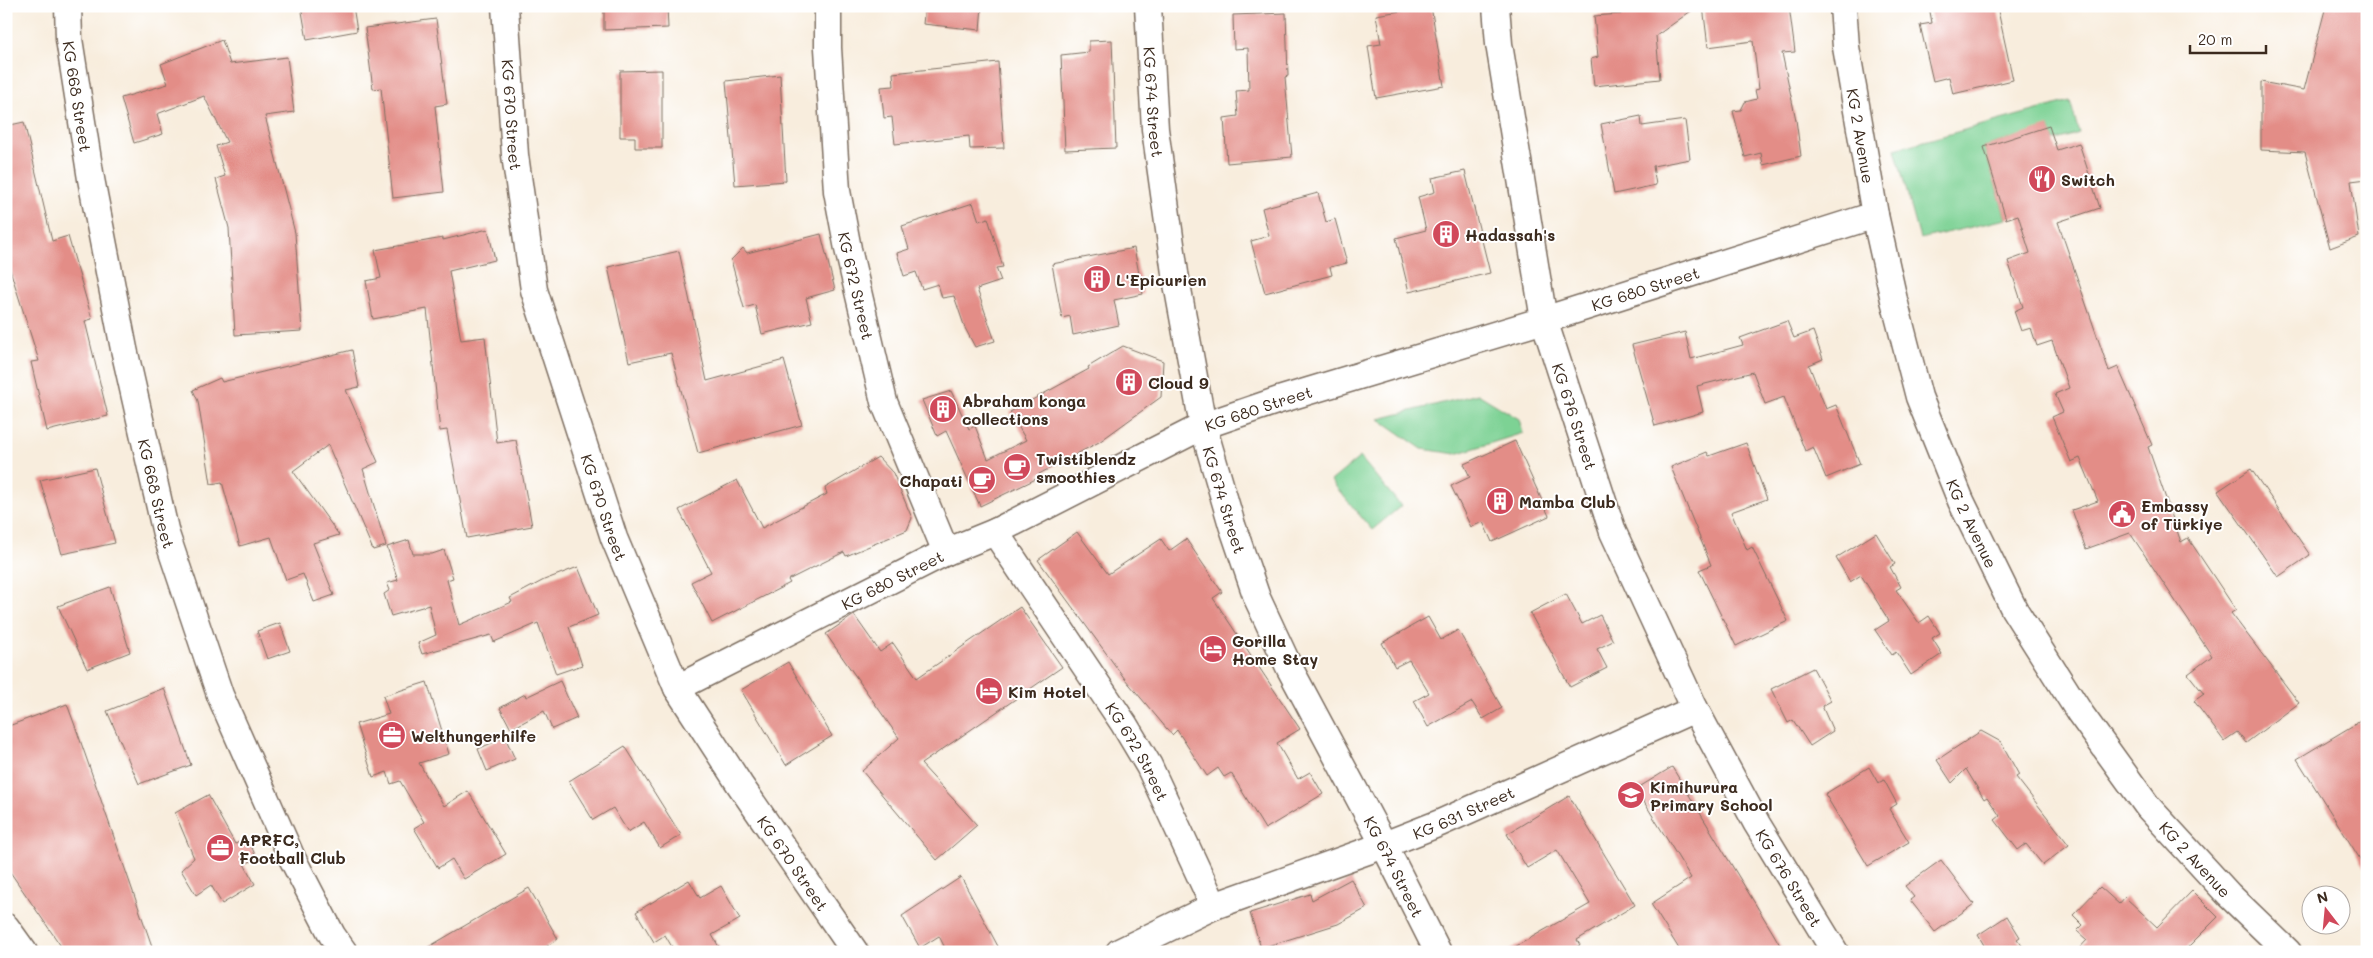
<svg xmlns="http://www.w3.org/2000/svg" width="2373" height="958" font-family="Mali,sans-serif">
<rect width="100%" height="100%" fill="#fff"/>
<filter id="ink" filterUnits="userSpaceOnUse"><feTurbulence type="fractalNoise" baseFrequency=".02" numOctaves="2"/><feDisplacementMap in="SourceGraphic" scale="10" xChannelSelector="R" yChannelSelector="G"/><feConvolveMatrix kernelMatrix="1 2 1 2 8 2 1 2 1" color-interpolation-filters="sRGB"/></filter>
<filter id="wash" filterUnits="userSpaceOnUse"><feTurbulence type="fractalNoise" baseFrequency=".0096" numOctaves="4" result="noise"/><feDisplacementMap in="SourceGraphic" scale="20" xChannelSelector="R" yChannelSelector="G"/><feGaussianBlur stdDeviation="1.12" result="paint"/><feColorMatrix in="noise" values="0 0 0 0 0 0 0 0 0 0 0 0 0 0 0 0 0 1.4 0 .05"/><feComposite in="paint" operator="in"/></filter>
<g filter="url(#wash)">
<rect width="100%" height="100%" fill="#f8eddd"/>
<path fill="#7dd294" stroke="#5c7e59" d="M2070 101 2079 133 2054 141 2049 127 1984 147 2006 219 1920 239 1895 149Z
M1478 394 1519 419 1523 433 1456 454 1422 449 1379 419Z
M1360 457 1401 506 1372 530 1331 481Z"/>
<g id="blocks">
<path fill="#e38d87" d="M301 6H353L357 31 307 40Z
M604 6H667L668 28 604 30Z
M925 6H982L980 30 923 24Z
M1431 6 1444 86 1376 98 1368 46 1381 44 1376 15Z
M1629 6H1698L1656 36 1660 79 1594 86 1591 59 1598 57 1594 16 1621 14V8Z
M1703 6H1789L1795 52 1782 53 1796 120 1801 156 1763 165 1761 153 1745 157 1733 111 1741 110 1745 102 1757 99 1755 90 1759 89 1753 41 1708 47Z
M1929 6H1997L2013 80 1953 94 1949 77 1933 81 1920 25 1932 23Z
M2326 6H2366L2364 21 2367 22V179L2351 181 2359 237 2330 248 2305 152 2261 150V82L2304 90Z
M1286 13 1288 76 1285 77 1292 157 1227 163 1224 118 1238 116 1236 91 1249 90 1248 48 1234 49 1233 15Z
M436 19 447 104 435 106 444 192 393 198 381 88 373 89 365 28Z
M222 40 230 64 287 57 294 112 265 116 295 233 302 331 235 335 229 228 216 179 225 176 216 146 227 142 204 96 157 114 163 134 134 143 121 98 168 84 161 64Z
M1112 40 1116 148 1065 150 1061 55 1089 52V41Z
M998 62 1004 148 970 149 969 136 895 144 892 117 884 118 881 87 894 86 893 73Z
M662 70V148H635V137H620V71Z
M780 75 786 181 735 185 726 81Z
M1641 116 1642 126 1685 120 1690 159 1653 166 1656 185 1614 194 1601 124Z
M24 122 52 241 68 236 92 319 85 321 108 416 47 431 31 362 39 361 6 257V126Z
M2049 126 2057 150 2079 143 2100 208 2058 222 2109 371 2118 367 2152 445 2148 447 2181 542 2188 538 2236 610 2231 613 2299 703 2246 743 2237 732 2224 741 2194 701 2204 694 2188 674 2212 656 2130 533 2086 549 2072 510 2098 501 2080 458 2071 462 2052 417 2063 412 2055 394 2069 388 2052 341 2037 346 2031 328 2021 331 2014 311 2023 307 2008 261 2030 253 2018 215 2006 219 1984 147Z
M1465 171 1490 273 1409 292 1396 238 1426 230 1418 197 1435 192 1432 178Z
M1318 193 1326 222 1335 219 1347 263 1330 267 1332 275 1265 293 1251 241 1269 236 1262 208Z
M973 203 979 221 988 218 1003 267 996 268 1001 281 977 289 995 341 975 347 965 328 954 296 942 298 938 284 922 289 916 272 904 276 897 253 909 249 902 226Z
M488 229 495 260 449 271 461 340 485 337 497 443 516 440 532 526 467 538 447 430 440 431 427 309 373 319 366 281 381 278 375 250 443 238V240Z
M821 234 835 290 806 298 812 322 762 334 755 305 744 308 731 260 743 248 747 253Z
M1134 248 1143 294 1114 300 1119 325 1073 335 1070 316 1062 318 1052 264Z
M679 251 707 381 784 360 802 425 698 453 671 353 629 362 608 267Z
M1787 321 1794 338 1813 331 1823 359 1809 365 1826 409 1836 405 1860 464 1826 478 1813 447 1805 451 1784 397 1765 404 1753 372 1697 386 1703 412 1655 426 1632 345 1685 332 1691 359 1743 345 1740 338Z
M1123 346 1163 361 1161 397 1099 442 1039 474 1040 477 980 506 946 431 937 436 922 400 951 391 969 429 975 426 988 459 1026 440 1010 412 1089 369 1088 367Z
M352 350 359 387 346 390 378 462 363 469 386 546 373 550 328 445 293 471 339 535 313 543 334 595 314 602 303 574 286 580 271 537 240 546 222 482 211 484 198 401 193 390 220 378 222 382Z
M1515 441 1549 516 1492 542 1483 522 1471 527 1451 486 1470 477 1464 464Z
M1746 443 1767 499 1731 512 1747 550 1752 547 1788 621 1736 646 1699 570 1711 565 1671 467 1707 452 1709 456Z
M878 457 893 473 912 518 907 530 846 556 844 552 788 580 790 583 712 623 691 582 711 572 679 510 737 480 762 528 827 494 825 488Z
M95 468 115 543 62 554 40 480Z
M2251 469 2310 555 2278 577 2218 491Z
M1077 532 1108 574 1161 539 1169 551 1186 539 1222 592 1213 598 1300 729 1277 743 1298 779 1310 772 1323 794 1265 829 1231 773 1224 777 1218 768 1207 776 1177 730 1172 735 1125 679 1038 560Z
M1876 533 1895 564 1890 567 1901 587 1896 590 1919 623 1929 616 1940 633 1932 638 1942 654 1911 675 1896 652 1892 655 1875 630 1889 621 1861 575 1850 582 1836 558Z
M409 540 413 554H432L444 550 453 578 447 580 459 625 512 602 510 598 544 580 578 567 598 615 569 627 582 665 556 674 538 623 494 642 491 635 422 654 418 643 436 635 429 605 391 616 384 594 390 590 387 583 398 580 387 547Z
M110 587 130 652 87 669 58 606Z
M1566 594 1582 624 1600 615 1613 641 1597 649 1607 668 1570 687 1530 613Z
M1020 607 1062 667 921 764 977 825 937 860 862 771 899 738 826 634 854 615 880 652 893 643 917 678Z
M1428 617 1441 640 1458 630 1502 708 1483 719 1472 702 1428 727 1414 701 1429 693 1409 660 1395 667 1382 643Z
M280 623 290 651 267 659 257 631Z
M788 662 832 736 786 765 741 690Z
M1813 668 1831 701 1822 706 1833 731 1810 746 1793 720 1788 723 1771 689Z
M560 681 577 718 552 729 544 711 511 729 500 708 525 694 526 697Z
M427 682 449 754 419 763 444 806 468 791 506 854 464 879 452 859 438 868 414 828 424 822 400 781 391 784 387 772 373 777 356 724 389 714 383 696Z
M164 688 191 765 139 784 107 711Z
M67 704 78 734 154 952H65L6 866V727Z
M2367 717V870L2297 759Z
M1981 731 2001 742 2019 775 2016 777 2069 845 2043 865 2026 844 2018 850 1995 820 2000 816 1987 797 1984 799 1966 769 1952 783 1937 760Z
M505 737 515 759 487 771 478 749Z
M625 746 681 835 660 848 644 822 628 832 613 808 593 820 569 781Z
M1672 767 1773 933 1784 952H1681L1651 904 1691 878 1636 789Z
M1869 767 1878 783 1884 780 1897 804 1889 809 1909 842 1868 866 1825 794Z
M208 795 235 844 248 839 257 859 244 864 255 884 222 904 211 885 196 895 181 870 194 858 175 813Z
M1569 796 1635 905 1577 940 1580 945 1568 952H1506L1590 904 1557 850 1527 868 1507 834Z
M1941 860 1974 904 1935 932 1910 900 1914 897 1905 886Z
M961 877 1001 952H947L939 936 920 948 902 916Z
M1351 879 1367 908 1338 924 1261 948 1250 913 1310 894 1312 900Z
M689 880 700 898 721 886 740 919 712 935 722 952H675L665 935 654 942 636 912Z
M2100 887 2119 904 2125 897 2157 927 2192 891 2218 917 2183 952H2076L2087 940 2077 931 2083 925 2073 915Z
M529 888 558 939 538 952H420Z
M2007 916 2020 937 2017 939 2027 952H1988L1978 935Z"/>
</g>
</g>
<g filter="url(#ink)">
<use href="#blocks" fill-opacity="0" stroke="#7d6e61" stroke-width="1"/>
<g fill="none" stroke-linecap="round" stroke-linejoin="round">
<g stroke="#7d6e61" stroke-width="29">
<g id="street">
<path id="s1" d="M68 6 69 39 91 179 124 349 166 534 220 695 292 858 332 935 344 952"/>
<path id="s2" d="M505 6 515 155 534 290 614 538 677 688 740 785 855 952"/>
<path id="s3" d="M828 6V48L837 191 848 249 884 402 946 552"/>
<path id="s4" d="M1148 6 1155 129 1175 273 1203 426 1232 525 1257 598 1290 669 1384 845 1438 952"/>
<path id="s5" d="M1496 6 1499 44 1544 320 1613 532 1695 709 1757 824 1835 952"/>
<path id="s6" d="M1843 6 1846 47 1875 215 1894 300 1919 397 1961 501 2014 609 2080 713 2148 807 2229 895 2288 952"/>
<path id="s7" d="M995 532 1124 724 1149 766 1214 906"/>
<path id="s8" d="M677 688 946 552 995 532 1203 426 1279 400 1544 320 1875 215"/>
<path d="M6 927 24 952"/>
<path id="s9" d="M1119 952 1214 906 1384 845 1440 823 1695 709"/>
</g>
</g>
<use href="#street" stroke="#fff" stroke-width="26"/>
</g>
</g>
<defs>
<g id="restaurant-disc" transform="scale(1.4375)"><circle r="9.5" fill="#d1495b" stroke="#fff"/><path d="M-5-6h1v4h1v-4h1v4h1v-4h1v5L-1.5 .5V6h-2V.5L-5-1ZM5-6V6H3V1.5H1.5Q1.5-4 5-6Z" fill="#fff"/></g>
<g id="building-disc" transform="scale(1.4375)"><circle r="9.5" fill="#d1495b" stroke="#fff"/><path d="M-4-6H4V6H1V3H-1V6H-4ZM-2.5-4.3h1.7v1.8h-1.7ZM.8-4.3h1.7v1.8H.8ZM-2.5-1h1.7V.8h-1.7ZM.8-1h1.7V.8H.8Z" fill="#fff"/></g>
<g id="cafe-disc" transform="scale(1.4375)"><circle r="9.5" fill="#d1495b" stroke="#fff"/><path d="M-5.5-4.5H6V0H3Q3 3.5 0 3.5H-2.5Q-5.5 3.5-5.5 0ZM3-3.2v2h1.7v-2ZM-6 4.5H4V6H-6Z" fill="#fff"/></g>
<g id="civic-disc" transform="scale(1.4375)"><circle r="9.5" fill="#d1495b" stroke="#fff"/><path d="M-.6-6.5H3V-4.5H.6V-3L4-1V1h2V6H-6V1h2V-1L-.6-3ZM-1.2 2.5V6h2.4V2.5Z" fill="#fff"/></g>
<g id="hotel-disc" transform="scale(1.4375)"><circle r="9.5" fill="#d1495b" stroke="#fff"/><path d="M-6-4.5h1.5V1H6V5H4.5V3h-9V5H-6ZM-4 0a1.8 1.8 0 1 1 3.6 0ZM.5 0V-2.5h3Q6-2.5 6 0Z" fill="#fff"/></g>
<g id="office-disc" transform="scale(1.4375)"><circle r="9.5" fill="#d1495b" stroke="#fff"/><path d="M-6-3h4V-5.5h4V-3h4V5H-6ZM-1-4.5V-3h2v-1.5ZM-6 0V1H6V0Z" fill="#fff"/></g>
<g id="school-disc" transform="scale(1.4375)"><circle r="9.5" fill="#d1495b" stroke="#fff"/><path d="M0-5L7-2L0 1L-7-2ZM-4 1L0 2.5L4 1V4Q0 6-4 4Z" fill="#fff"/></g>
</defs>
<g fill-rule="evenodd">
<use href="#restaurant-disc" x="2042" y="179"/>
<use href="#building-disc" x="1446" y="234"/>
<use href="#building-disc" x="1097" y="279"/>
<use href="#building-disc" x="1129" y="382"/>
<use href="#building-disc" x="943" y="409"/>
<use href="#cafe-disc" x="1017" y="467"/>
<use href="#cafe-disc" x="982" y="480"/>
<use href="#building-disc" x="1500" y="501"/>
<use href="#civic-disc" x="2122" y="514"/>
<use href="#hotel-disc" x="1213" y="649"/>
<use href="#hotel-disc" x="989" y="691"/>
<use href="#office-disc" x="392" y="735"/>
<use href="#school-disc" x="1631" y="795"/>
<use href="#office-disc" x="220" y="848"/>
</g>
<g text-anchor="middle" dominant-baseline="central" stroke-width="4" stroke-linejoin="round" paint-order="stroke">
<g font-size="16" fill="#3b2a1e" stroke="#fff">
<text stroke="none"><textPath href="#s1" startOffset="91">KG 668 Street</textPath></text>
<text stroke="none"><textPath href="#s4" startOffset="96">KG 674 Street</textPath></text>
<text stroke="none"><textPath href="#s2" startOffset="109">KG 670 Street</textPath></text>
<text stroke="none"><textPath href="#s6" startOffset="131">KG 2 Avenue</textPath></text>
<text stroke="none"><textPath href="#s3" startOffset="282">KG 672 Street</textPath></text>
<text stroke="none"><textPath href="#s8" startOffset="1051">KG 680 Street</textPath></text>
<text stroke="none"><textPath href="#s8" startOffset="646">KG 680 Street</textPath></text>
<text stroke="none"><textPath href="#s5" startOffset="419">KG 676 Street</textPath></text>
<text stroke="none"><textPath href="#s1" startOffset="496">KG 668 Street</textPath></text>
<text stroke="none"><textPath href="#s4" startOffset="501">KG 674 Street</textPath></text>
<text stroke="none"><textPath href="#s2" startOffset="514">KG 670 Street</textPath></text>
<text stroke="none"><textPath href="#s6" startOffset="536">KG 2 Avenue</textPath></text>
<text stroke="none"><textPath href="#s8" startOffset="241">KG 680 Street</textPath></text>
<text stroke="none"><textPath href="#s7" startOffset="262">KG 672 Street</textPath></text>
<text stroke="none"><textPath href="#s9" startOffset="372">KG 631 Street</textPath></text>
<text stroke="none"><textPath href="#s6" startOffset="941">KG 2 Avenue</textPath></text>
<text stroke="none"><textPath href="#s2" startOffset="919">KG 670 Street</textPath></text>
<text stroke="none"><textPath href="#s4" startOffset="906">KG 674 Street</textPath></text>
<text stroke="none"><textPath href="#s5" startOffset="929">KG 676 Street</textPath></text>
</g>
<g font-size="16" font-weight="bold" fill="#3b2a1e" stroke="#fff" text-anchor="start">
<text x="2061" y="179">Switch</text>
<text x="1465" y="234">Hadassah's</text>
<text x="1116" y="279">L'Epicurien</text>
<text x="1148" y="382">Cloud 9</text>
<text x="962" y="400">Abraham konga<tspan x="962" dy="18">collections</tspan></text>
<text x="1036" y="458">Twistiblendz<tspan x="1036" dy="18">smoothies</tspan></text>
<text x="963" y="480" text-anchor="end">Chapati</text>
<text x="1519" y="501">Mamba Club</text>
<text x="2141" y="505">Embassy<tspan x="2141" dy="18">of Türkiye</tspan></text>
<text x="1232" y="640">Gorilla<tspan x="1232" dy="18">Home Stay</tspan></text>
<text x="1008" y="691">Kim Hotel</text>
<text x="411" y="735">Welthungerhilfe</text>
<text x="1650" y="786">Kimihurura<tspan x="1650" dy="18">Primary School</tspan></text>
<text x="239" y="839">APRFC,<tspan x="239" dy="18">Football Club</tspan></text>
</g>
</g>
<rect width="2373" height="958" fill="none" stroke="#fff" stroke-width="25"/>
<g transform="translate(2326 910) rotate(344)"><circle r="24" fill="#ffffff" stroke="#b1aaa5"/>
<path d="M0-4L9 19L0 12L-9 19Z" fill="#d1495b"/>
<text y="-8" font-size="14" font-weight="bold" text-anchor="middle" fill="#3b2a1e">N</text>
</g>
<path d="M2190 45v8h76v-8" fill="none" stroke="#3b2a1e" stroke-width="2.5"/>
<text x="2198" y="45" font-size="15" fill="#3b2a1e" stroke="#ffffff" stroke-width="4" paint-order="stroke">20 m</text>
</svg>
